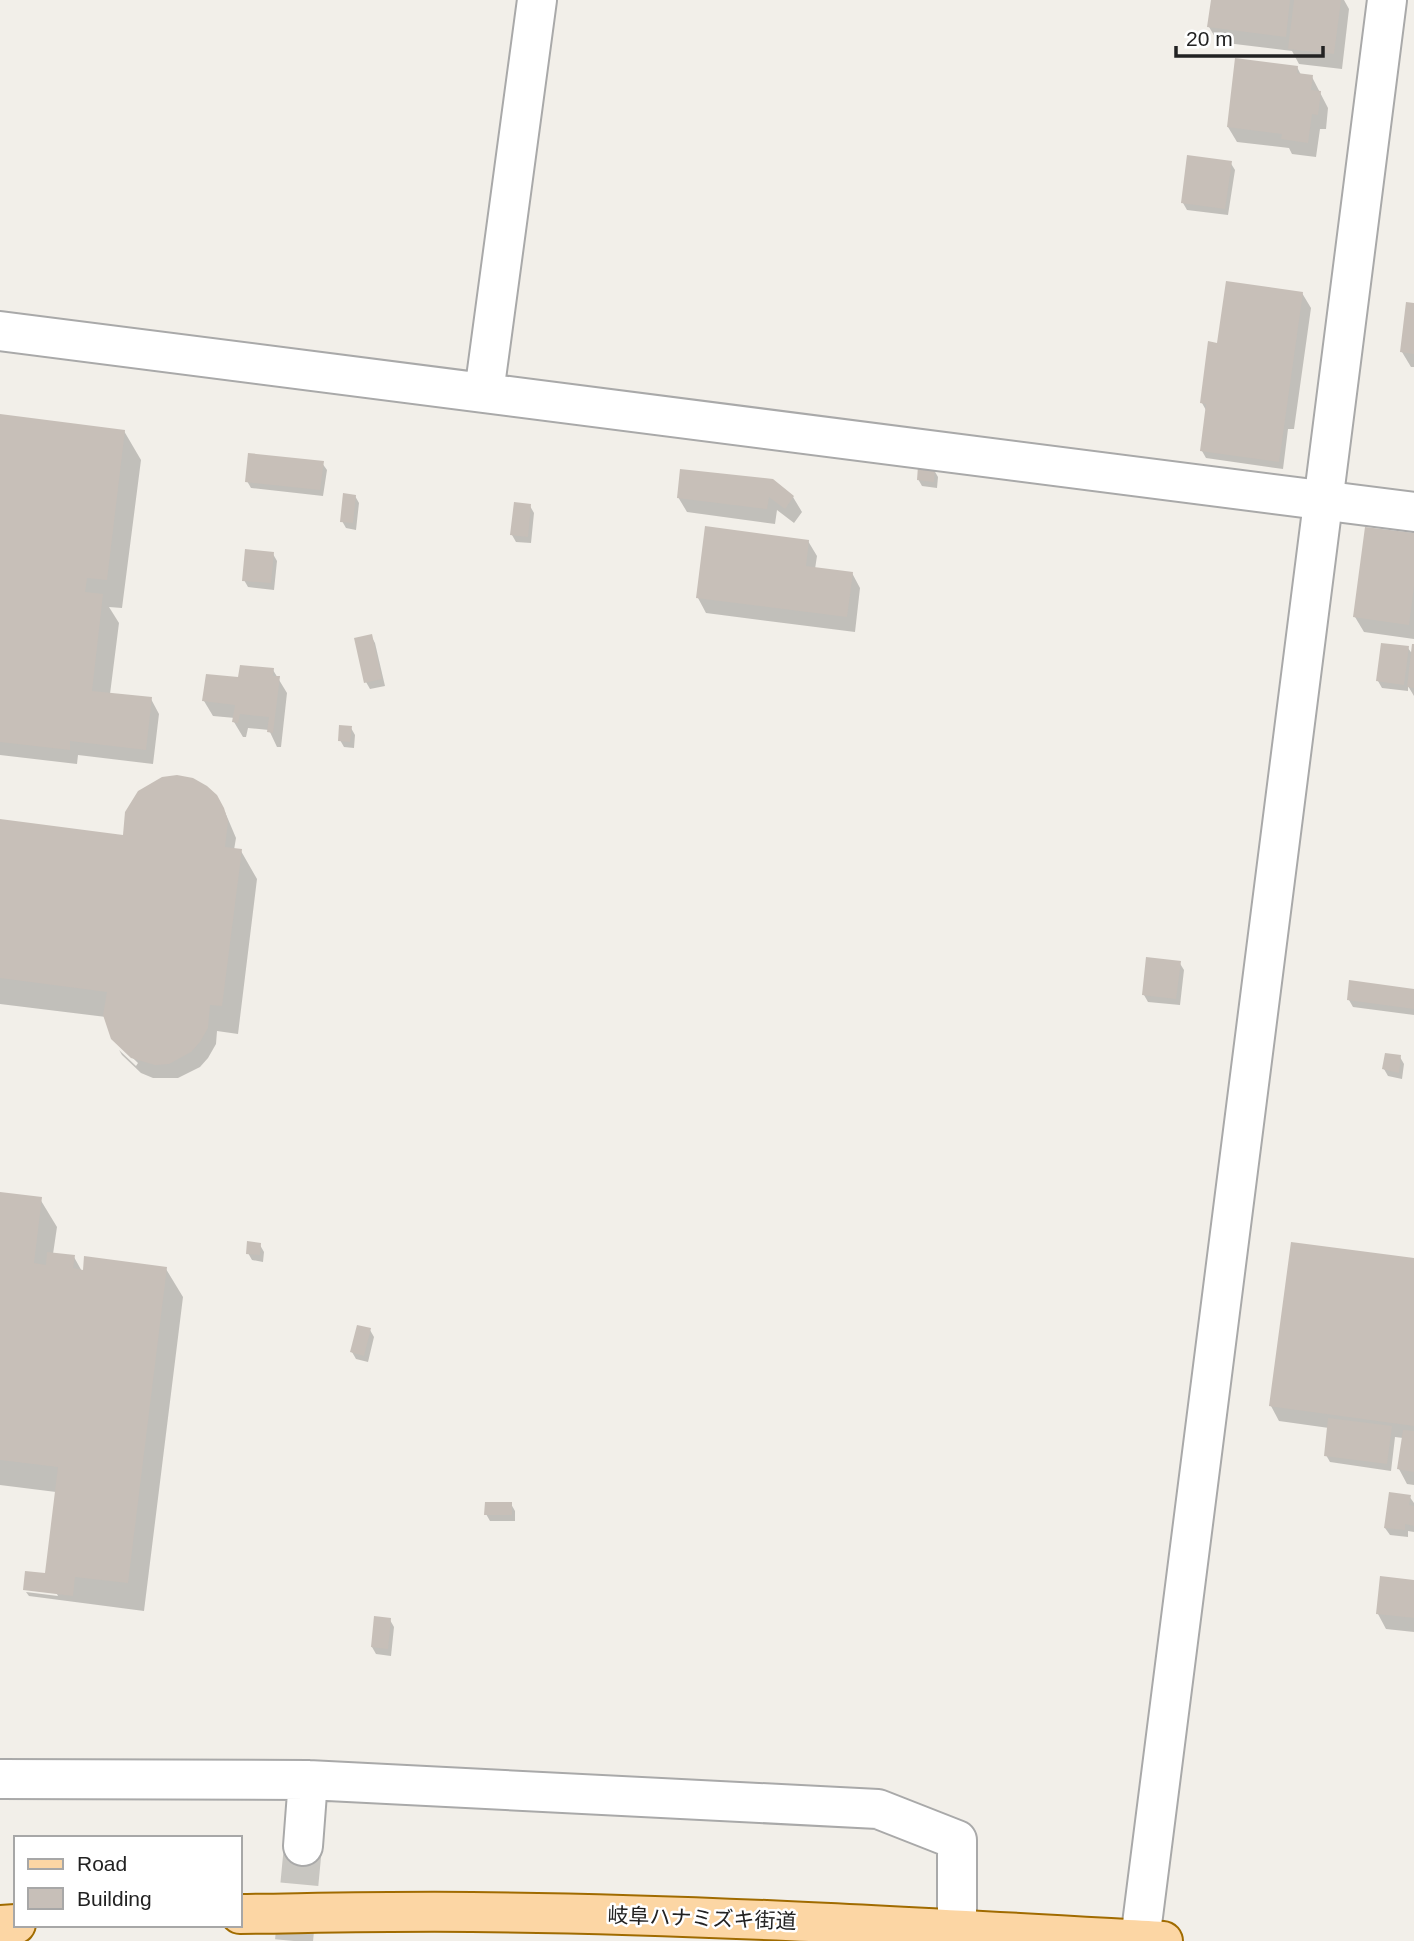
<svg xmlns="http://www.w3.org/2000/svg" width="1414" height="1941" font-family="Arial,'Noto Sans JP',sans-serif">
<rect width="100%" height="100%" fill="#f2efe9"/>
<path fill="#0003" d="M1213 0H1344L1349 9 1342 69 1299 64 1292 51 1218 42 1209 27Z
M1297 67 1301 75 1312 77 1328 108 1326 129H1320L1316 157 1292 154 1289 148 1237 142 1228 127Z
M1230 162 1235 170 1228 215 1187 210 1183 203Z
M1302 293 1311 308 1294 429H1288L1283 469 1206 458 1202 451 1207 412 1202 403 1219 345Z
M1414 304V367H1411L1402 352Z
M0 416 124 431 141 460 122 608 109 607 119 623 110 694 151 699 159 714 153 764 78 755 77 764 0 755Z
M322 463 327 470 323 496 251 488 247 481Z
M682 470 793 497 802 512 794 523 777 510 775 524 687 512 678 497Z
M934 470 938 477 937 488 922 486 918 479Z
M355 496 359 503 356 530 346 528 342 521Z
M530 506 534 513 531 543 516 542 512 535Z
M1414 535V639L1364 632 1355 617Z
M808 541 817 556 815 569 852 573 860 588 855 632 706 613 698 598Z
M273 554 277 561 274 590 248 587 244 580Z
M371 636 375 643 385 686 370 689 366 682Z
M1408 648 1413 655 1414 652V696L1408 686V691L1382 688 1378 681Z
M273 670 287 693 281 747H277L269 730 248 728 246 737H243L234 722 235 718 213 716 204 701 240 679Z
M351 728 355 735 354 748 344 747 340 740Z
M225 812 236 838 234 850 241 851 257 879 238 1034 217 1031 216 1044 208 1058 200 1067 178 1078H153L141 1073 122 1055 119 1050 136 1066 138 1063 115 1041 106 1017 0 1004V821L125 836Z
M1179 962 1184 970 1180 1005 1148 1002 1144 995Z
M1414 991V1015L1353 1007 1349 1000Z
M1400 1057 1404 1064 1402 1079 1388 1076 1384 1069Z
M0 1194 40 1199 57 1227 53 1254 74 1257 84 1275 166 1269 183 1297 144 1611 29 1596 26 1592 58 1596 48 1576 56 1492 0 1485Z
M260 1245 264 1252 263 1262 252 1260 248 1253Z
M1414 1260V1485L1407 1484 1399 1469 1403 1438 1395 1437 1391 1471 1330 1462 1326 1455 1329 1428 1279 1421 1271 1406Z
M370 1330 374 1337 368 1362 356 1359 352 1352Z
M1409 1496 1414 1503V1532L1408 1531V1537L1390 1535 1385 1528Z
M511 1504 515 1511V1521H490L486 1514Z
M1414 1582V1632L1386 1629 1378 1614Z
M390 1620 394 1627 391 1656 376 1654 372 1647Z"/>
<path fill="#c7bfb8" d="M1211 0H1290L1286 37 1207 27Z
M1294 0H1341L1334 54 1288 49Z
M1235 58 1298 66 1297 73 1313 75 1311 90 1321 91 1318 115 1312 114 1308 143 1281 139 1282 134 1227 127Z
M1187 155 1232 161 1225 209 1181 203Z
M1226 281 1303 292 1279 462 1200 451 1206 404 1200 403 1208 341 1217 343Z
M1406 302 1414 303V354L1400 352Z
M0 414 125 430 107 580 87 578 85 592 103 594 92 691 152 697 146 750 70 741V750L0 742Z
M248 453 324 461 320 490 245 482Z
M918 466 935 468 934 482 917 480Z
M680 469 773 479 794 496 785 509 769 497 767 509 677 498Z
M343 493 356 495 353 523 340 522Z
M514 502 531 504 528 537 510 535Z
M705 526 809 540 806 566 853 572 847 617 696 598Z
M1365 527 1414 533V586L1409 625 1353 617Z
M245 549 274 552 271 583 242 581Z
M372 634 382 679 364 683 354 638Z
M1381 643 1409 646 1404 685 1376 681Z
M1412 644H1414V688L1407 687Z
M240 665 274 668 273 676H280L273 733 267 732 269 717 240 714 238 723 232 722 235 705 202 701 206 674 238 677Z
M339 725 352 726 350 742 338 741Z
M177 775 193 778 207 786 217 795 224 808 228 821 225 847 242 849 222 1006 210 1005 208 1028 200 1042 191 1052 169 1064 155 1065 131 1058 111 1039 103 1015 107 992 0 978V819L123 835 125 812 138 791 162 777Z
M1146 957 1181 961 1176 999 1142 995Z
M1349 980 1414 989V1009L1347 1000Z
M1385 1053 1401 1055 1399 1073 1382 1069Z
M0 1192 42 1197 34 1263 46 1265 47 1252 75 1255 73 1268 83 1270 84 1256 167 1267 128 1583 75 1577 73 1596 23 1590 25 1571 45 1573 58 1467 0 1460Z
M247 1241 261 1243 260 1255 246 1254Z
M1291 1242 1414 1258V1426L1269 1406Z
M357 1325 371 1328 364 1356 350 1352Z
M1328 1418 1392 1426 1387 1464 1324 1456Z
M1403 1430 1414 1431V1472L1397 1469Z
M1389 1492 1411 1495 1409 1505 1414 1506V1526L1405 1524V1530L1384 1528Z
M485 1502H512V1515H484Z
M1380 1576 1414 1580V1618L1376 1614Z
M374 1616 391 1618 388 1649 371 1647Z"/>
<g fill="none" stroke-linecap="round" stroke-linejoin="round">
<path stroke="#c8c6c1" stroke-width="38" stroke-dasharray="38 19" stroke-linecap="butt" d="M294 1941 303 1846"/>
<g stroke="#a9a9a9" stroke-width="42">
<path id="minor" d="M0 331 1414 512
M484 393 537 0
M0 1779 308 1780 878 1809 957 1840V1930L951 1941
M303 1846 308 1780"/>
</g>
<g stroke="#a9a9a9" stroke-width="42">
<path id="tertiary" d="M1140 1940 1387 0"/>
</g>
<g stroke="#a06b00" stroke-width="42">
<path id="primary" d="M240 1914C317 1913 395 1911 472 1912 703 1914 933 1928 1163 1941
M0 1925 16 1924"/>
</g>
<use href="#minor" stroke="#fff" stroke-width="38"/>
<use href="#tertiary" stroke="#fff" stroke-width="38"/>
<use href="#primary" stroke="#fcd6a4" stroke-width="38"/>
</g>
<g text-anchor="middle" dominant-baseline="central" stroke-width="5" stroke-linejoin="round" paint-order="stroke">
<g font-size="21" fill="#222" stroke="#fff">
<text transform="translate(702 1918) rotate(2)">岐阜ハナミズキ街道</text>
</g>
</g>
<rect x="14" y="1836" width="228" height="91" fill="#ffffff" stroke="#a7a7a7" stroke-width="2"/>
<rect x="28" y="1859" width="35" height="10" fill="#fcd6a4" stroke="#a7a7a7" stroke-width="2"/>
<text x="77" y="1871" font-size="21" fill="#222222">Road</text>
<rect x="28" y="1888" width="35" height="21" fill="#c7bfb8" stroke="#a7a7a7" stroke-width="2"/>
<text x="77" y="1906" font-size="21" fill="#222222">Building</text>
<path d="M1176 46v10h147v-10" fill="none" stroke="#222222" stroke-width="3.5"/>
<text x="1186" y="46" font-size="21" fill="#222222" stroke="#ffffff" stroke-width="5" paint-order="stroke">20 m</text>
</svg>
